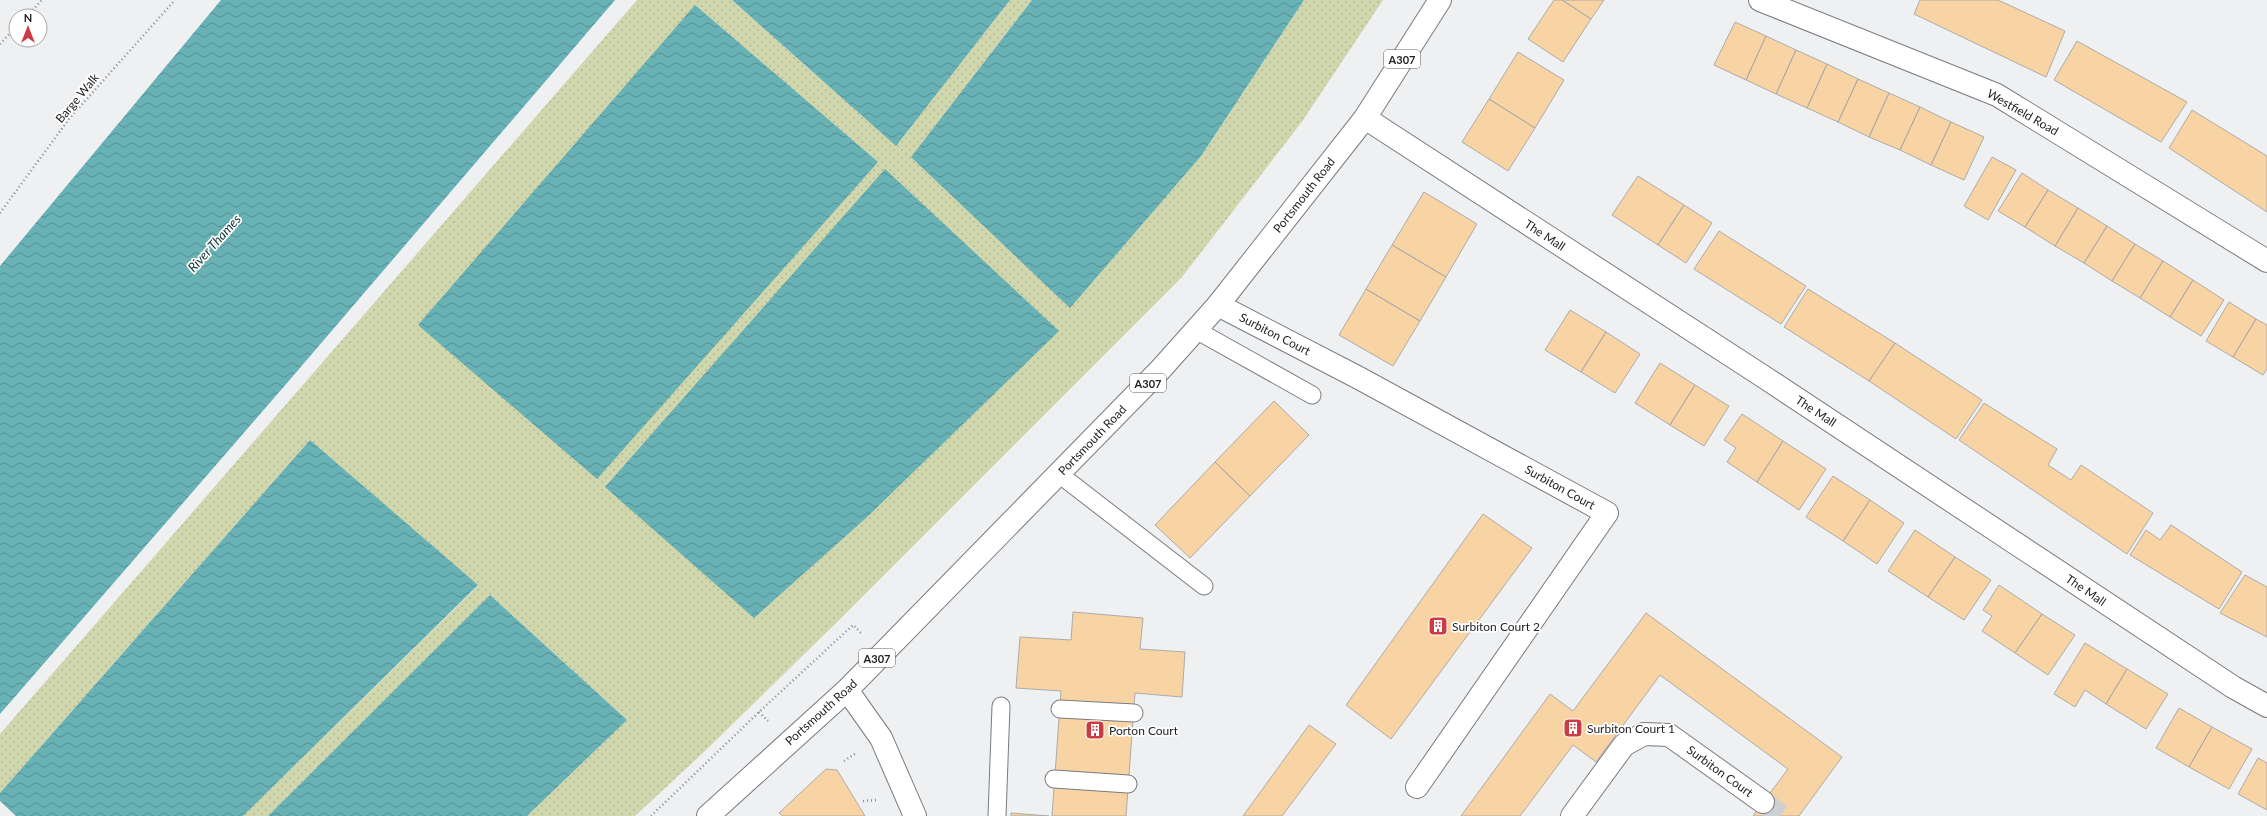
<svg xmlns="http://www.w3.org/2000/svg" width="2267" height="816" font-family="Lato,sans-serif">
<defs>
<pattern id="grass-dots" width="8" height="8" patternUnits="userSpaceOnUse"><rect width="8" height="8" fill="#d0d7ad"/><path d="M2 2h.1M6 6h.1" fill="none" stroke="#b2b894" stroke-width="1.8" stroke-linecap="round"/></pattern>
<pattern id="water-waves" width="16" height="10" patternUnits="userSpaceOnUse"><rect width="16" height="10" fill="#68b1b5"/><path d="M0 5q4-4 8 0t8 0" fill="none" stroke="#558f93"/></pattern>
</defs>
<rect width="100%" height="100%" fill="#eef0f2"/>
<path fill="url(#grass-dots)" d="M637 0H732L896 146 1010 0H1032L911 157 1201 156 1304 0H1383L1301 123 1182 277 832 627 705 751 635 816H527L627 720 490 595 268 816H243L478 586 310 440 0 793V734Z"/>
<path fill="url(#water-waves)" d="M221 0H615L287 383 0 714V266Z
M732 0H1010L896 146Z
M1032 0H1304L1201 156 1070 308 911 157Z
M695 5 878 162 597 479 418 325Z
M885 169 1059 331 866 518 754 618 605 487Z
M310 440 478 585 243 816H16L0 801V793Z
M490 595 627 720 527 816H268Z"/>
<path fill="#f8d3a4" stroke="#adaba9" d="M1554 0H1562L1591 19 1563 62 1528 39Z
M1562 0H1604L1591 19Z
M1920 0H1998L2065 31 2046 77 1914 14Z
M1735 22 1766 36 1746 80 1714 65Z
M1766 36 1796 50 1776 94 1746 80Z
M2077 41 2187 102 2161 142 2054 80Z
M1796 50 1827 64 1807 108 1776 94Z
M1518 52 1564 80 1535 128 1489 99Z
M1827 64 1858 79 1838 122 1807 108Z
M1858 79 1889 93 1869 137 1838 122Z
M1889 93 1920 107 1900 150 1869 137Z
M1489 99 1535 128 1508 171 1462 142Z
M1920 107 1951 122 1931 165 1900 150Z
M2192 110 2267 156V212L2169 148Z
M1951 122 1984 137 1964 180 1931 165Z
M1992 157 2016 170 1988 220 1964 206Z
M2022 173 2048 190 2025 227 1998 211Z
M1638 176 1684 205 1658 245 1612 215Z
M2048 190 2078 208 2055 246 2025 227Z
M1424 192 1477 224 1446 277 1392 245Z
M1684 205 1712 223 1686 263 1658 245Z
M2078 208 2107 226 2084 263 2055 246Z
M2107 226 2135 244 2112 281 2084 263Z
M1719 231 1806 286 1781 324 1694 269Z
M2135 244 2163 261 2140 298 2112 281Z
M1392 245 1446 277 1420 321 1366 289Z
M2163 261 2193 280 2170 317 2140 298Z
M2193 280 2224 300 2201 336 2170 317Z
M1366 289 1420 321 1393 366 1339 335Z
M1808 289 1895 343 1869 381 1784 327Z
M2229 302 2256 319 2233 357 2206 341Z
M1570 310 1606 332 1581 372 1545 350Z
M2256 319 2267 325V369L2263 375 2233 357Z
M1606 332 1640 354 1615 393 1581 372Z
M1895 343 1982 400 1956 439 1869 381Z
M1660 363 1695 385 1670 425 1635 403Z
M1695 385 1729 406 1704 446 1670 425Z
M1274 401 1309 435 1250 496 1215 462Z
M1984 403 2057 449 2048 465 2071 480 2081 465 2153 513 2127 554 1959 440Z
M1742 414 1783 441 1757 482 1727 462 1736 448 1724 440Z
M1783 441 1826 469 1799 510 1757 482Z
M1215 462 1250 496 1190 558 1155 525Z
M1833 476 1870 500 1843 541 1806 517Z
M1870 500 1904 523 1877 564 1843 541Z
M1483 514 1532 548 1391 739 1346 705Z
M2171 525 2242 572 2219 609 2130 555 2146 530 2160 540Z
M1915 530 1955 557 1928 597 1888 571Z
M1955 557 1991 580 1964 620 1928 597Z
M2245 575 2267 587V637L2220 613Z
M1999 585 2042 614 2015 653 1982 631 1992 616 1983 610Z
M1073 612 1143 618 1140 649 1185 652 1182 697 1135 693 1126 816H1052L1061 691 1016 688 1020 637 1071 640Z
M1646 613 1842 757 1799 816H1753L1788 769 1660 675 1596 762 1573 745 1520 816H1461L1550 694 1573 711Z
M2042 614 2075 635 2048 675 2015 653Z
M2085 643 2127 669 2106 704 2085 690 2075 707 2054 694Z
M2127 669 2168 694 2146 729 2106 704Z
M2179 708 2212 727 2189 767 2156 748Z
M1309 725 1336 744 1282 816H1243Z
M2212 727 2252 749 2229 789 2189 767Z
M2258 758 2267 763V810L2238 794Z
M826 769 837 770 865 816H783L779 813Z
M1011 813 1049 816H1011Z"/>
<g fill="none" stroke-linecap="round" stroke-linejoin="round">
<path stroke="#ced0d2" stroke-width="22" stroke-dasharray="22 11" stroke-linecap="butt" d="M1763 802 1782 816"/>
<g stroke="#797b7e" stroke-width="19">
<path id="lane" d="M1196 330 1312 395
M1059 474 1204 586
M1060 709 1134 713
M1054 779 1128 784
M997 816 1001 706"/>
</g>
<g stroke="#797b7e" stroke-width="24">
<path id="street" d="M1760 0 1997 95 2267 261
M1365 118 1764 377 2233 687 2267 706
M1218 305 1359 378 1607 513 1417 787
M1572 816 1624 745 1644 734 1669 735 1763 802"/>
</g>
<g stroke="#797b7e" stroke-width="24">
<path id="primary" d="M847 690 881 738 915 816
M708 816 847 690 1160 370 1218 305 1365 118 1440 0"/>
</g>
<path stroke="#8a8b8d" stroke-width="2.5" stroke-dasharray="1 3" stroke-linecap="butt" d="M27 16 42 0
M0 44 16 27
M0 213 69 119 175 0
M759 712 768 721
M844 761 856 753
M863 801 876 800
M651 816 759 712 853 625 862 634"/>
<use href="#lane" stroke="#fff" stroke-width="17"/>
<use href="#street" stroke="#fff" stroke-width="22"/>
<use href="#primary" stroke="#fff" stroke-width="22"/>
</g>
<defs>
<g id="building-square" transform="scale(1)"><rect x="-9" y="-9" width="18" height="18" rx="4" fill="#cb3c42" stroke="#fff"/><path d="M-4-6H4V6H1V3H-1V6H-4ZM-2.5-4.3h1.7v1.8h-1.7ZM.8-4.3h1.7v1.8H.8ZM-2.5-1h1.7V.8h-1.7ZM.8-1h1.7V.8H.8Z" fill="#fff"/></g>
</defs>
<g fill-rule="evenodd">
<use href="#building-square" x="1438" y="626"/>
<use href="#building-square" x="1573" y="728"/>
<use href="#building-square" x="1095" y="730"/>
</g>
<g text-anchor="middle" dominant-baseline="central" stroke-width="3.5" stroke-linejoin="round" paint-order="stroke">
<g fill="#fff" stroke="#606162" stroke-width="1">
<rect x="1384" y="50" width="36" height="18" rx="3"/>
<rect x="1130" y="374" width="36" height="18" rx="3"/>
<rect x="859" y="649" width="36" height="18" rx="3"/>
</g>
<g font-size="11" font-weight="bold" fill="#1c1d1e">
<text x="1402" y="59">A307</text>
<text x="1148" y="383">A307</text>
<text x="877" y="658">A307</text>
</g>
<g font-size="12" fill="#1c1d1e" stroke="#fff">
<text transform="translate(77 98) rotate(-50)">Barge Walk</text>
<text transform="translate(2023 112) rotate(30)">Westfield Road</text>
<text transform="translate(1304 195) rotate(-52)">Portsmouth Road</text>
<text transform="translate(1545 235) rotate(33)">The Mall</text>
<text transform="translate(1275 334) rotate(27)">Surbiton Court</text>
<text transform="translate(1816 411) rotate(33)">The Mall</text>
<text transform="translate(1092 440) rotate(-46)">Portsmouth Road</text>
<text transform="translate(1560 487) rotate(29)">Surbiton Court</text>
<text transform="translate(2086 590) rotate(34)">The Mall</text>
<text transform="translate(821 712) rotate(-42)">Portsmouth Road</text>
<text transform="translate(1720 771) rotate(36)">Surbiton Court</text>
</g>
<g font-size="12" fill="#1c1d1e" stroke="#fff" text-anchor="start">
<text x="1452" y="626">Surbiton Court 2</text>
<text x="1587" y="728">Surbiton Court 1</text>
<text x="1109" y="730">Porton Court</text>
</g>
<g font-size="13" font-style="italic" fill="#103537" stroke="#fff">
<text transform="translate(214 243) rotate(-48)">River Thames</text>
</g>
</g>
<g transform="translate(28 28)"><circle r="19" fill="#ffffff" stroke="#a4a5a5"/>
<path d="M0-3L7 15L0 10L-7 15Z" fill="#cb3c42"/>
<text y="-6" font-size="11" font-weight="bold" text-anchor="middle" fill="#1c1d1e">N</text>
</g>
</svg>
